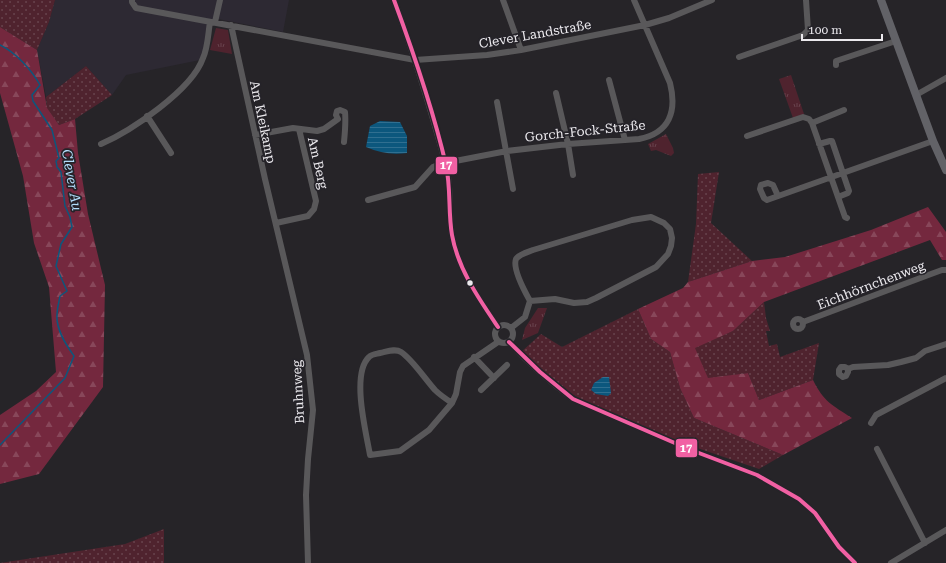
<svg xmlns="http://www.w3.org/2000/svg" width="946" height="563" font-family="'Roboto Serif',serif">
<defs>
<pattern id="grass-dots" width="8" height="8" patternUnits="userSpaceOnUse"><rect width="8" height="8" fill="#4f232e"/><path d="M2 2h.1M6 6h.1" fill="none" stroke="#68434d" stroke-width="1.8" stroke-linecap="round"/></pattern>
<pattern id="forest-firs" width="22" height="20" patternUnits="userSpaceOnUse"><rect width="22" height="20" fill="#74283e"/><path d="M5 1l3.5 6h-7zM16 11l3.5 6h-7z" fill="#88475a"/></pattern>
<pattern id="park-tufts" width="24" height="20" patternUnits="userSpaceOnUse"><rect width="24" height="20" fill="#4f232e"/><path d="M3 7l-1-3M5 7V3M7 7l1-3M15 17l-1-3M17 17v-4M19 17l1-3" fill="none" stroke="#68434d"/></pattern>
<pattern id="water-rules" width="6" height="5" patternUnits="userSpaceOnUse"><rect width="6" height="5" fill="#0c577d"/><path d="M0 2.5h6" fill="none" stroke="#306f90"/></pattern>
</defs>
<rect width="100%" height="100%" fill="#262428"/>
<path fill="#2d2933" d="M55 0H289L283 32 213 18 200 60 126 75 112 95 86 66 46 97 37 50 49 22Z"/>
<path fill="url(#grass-dots)" d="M0 0H55L49 22 37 50 0 27Z
M86 66 112 95 75 119 59 125 47 109 46 97Z
M719 172 711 223 752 261 688 282 696 224 698 174Z
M764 302 766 318 770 331H766L769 346 777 344 780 357 819 343 813 380 759 400 748 373 708 379 694 347 733 331Z
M638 309 651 339 670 352 680 388 694 418 783 455 759 469 618 421 551 382 520 353 541 334 562 347Z
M164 529V563H0L125 544Z"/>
<path fill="url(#forest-firs)" d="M0 27 37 50 47 108 59 125 75 119 78 153 88 214 105 285 103 387 39 474 0 484V415L36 391 56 372 49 287 34 243 23 176 0 93Z
M928 207 946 232V260H942L930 240 764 302 733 331 695 348 708 378 748 373 759 400 813 380C824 402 832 405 852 418L783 455 694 418 680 388 670 352 651 339 638 309 683 288 688 282 752 261 785 257 871 230Z"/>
<path fill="url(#park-tufts)" d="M216 28 228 30 232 54 210 50Z
M791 75 804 114 793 118 779 79Z
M666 134 673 148 674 153 671 156 656 150 651 151 648 144Z
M538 308H547L538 333 522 340 525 328Z"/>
<path fill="url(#water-rules)" d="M380 121 400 122 407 136V153C392 155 380 153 366 147L370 126Z
M603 377H609L611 393 608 396 596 394 591 390 594 383Z"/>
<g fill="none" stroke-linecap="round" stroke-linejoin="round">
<path stroke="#0c577d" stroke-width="1.5" d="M0 45C16 53 31 69 40 85L32 95 33 101 52 130 59 158 56 161 57 167 61 172 65 206 70 217 72 227 61 244 56 266 67 291 60 296C59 302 57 309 57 315 56 330 66 345 74 356L65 378 0 445"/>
<path stroke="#59585a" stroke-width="6" d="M132 0V2L136 8 415 60 487 55 521 50 645 25 669 18 712 0
M394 0C414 54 431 110 446 165 452 189 448 212 452 235 458 269 479 299 498 327
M503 0 521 50
M215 22 220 0
M231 25 265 179 307 355 313 410 308 459 306 495 308 563
M739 57 803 35 808 30 806 0
M836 65V61L896 41
M609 80 625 140
M556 93 568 144 573 175
M916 95 946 78
M497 102 513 189
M147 116 171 153
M812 123 844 110
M255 135 293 128 317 131 324 129 338 119 336 115 337 111 340 110 345 112C346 122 345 132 344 142
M747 136 803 117 809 119 812 123 845 217 847 218
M101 144C131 131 192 90 203 58 208 47 208 34 210 22
M819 144 830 141H832L849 191 848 193 838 197
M445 163 507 151 568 144 639 139C670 133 677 111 670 83L634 0
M778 196 773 185 768 183 761 185 760 189 764 198 767 200 933 141
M368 200 415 187 433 167 445 162
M276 223 308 216 314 209 316 201 299 129
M793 324a5 5 0 1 1 10 0a5 5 0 1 1-10 0Z
M803 322 931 274 942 270H946
M495 334a9 9 0 1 1 18 0a9 9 0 1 1-18 0Z
M511 328 525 317 530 301 555 299 574 303 587 302 596 298 656 267 668 254 671 246 672 238 670 229 664 223 651 217 632 220 533 250C528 252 519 254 516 259 512 269 525 292 530 301
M509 342C529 364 550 382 573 399L691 450 757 475 799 499 815 513 839 547 855 563
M474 357 494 378
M848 369V372L846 376 843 377 839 374V370L841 367H845L848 369 853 367 888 365 901 362 916 358 925 351 946 344
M481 390 507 365
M452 403C446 399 440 395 435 390 425 379 412 359 401 352 395 348 386 352 380 353 376 354 372 354 369 357 351 374 366 432 370 455L400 451 429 430 452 403 456 394 460 372 463 366 498 342
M871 423 876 415 946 378
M877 449 925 543
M891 563 946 530"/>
<path stroke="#626267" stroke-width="8" d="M881 0 933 141 946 170"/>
<g stroke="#252329" stroke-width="7">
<path id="bus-1" d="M394 0C414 54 433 109 446 165 451 188 448 212 452 235 458 269 479 299 498 327
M509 342 540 372 573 399 691 450 757 475 799 499 815 513 839 547 855 563"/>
</g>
<use href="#bus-1" stroke="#f160a3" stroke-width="4"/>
</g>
<circle fill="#ebe9ed" stroke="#252329" stroke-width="1.5" cx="470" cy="283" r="3.5"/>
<g text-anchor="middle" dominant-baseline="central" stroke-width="3.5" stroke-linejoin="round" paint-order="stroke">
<g font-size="13" fill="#ebe9ed" stroke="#252329">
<text transform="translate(535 34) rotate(-10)">Clever Landstraße</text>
<text transform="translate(263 122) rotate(78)">Am Kleikamp</text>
<text transform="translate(585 131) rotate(-6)">Gorch-Fock-Straße</text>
<text transform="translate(318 163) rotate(77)">Am Berg</text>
<text transform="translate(871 285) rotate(-21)">Eichhörnchenweg</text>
<text transform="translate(298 392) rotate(-93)">Bruhnweg</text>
</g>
<g font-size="14" font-style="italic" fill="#b2ddfb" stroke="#252329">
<text transform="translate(72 180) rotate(80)">Clever Au</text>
</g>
</g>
<g stroke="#252329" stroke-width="1.5">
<rect x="435" y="156" width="23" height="19" rx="4" fill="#f160a3"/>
<rect x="675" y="438" width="23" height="20" rx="4" fill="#f160a3"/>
</g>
<g font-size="11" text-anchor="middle" font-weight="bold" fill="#fff">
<text x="446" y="169">17</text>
<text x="686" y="452">17</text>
</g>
<path d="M802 34v6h80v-6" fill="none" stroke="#ebe9ed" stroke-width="2"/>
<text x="808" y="34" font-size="12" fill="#ebe9ed" stroke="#252329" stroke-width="3" paint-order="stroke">100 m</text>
</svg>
